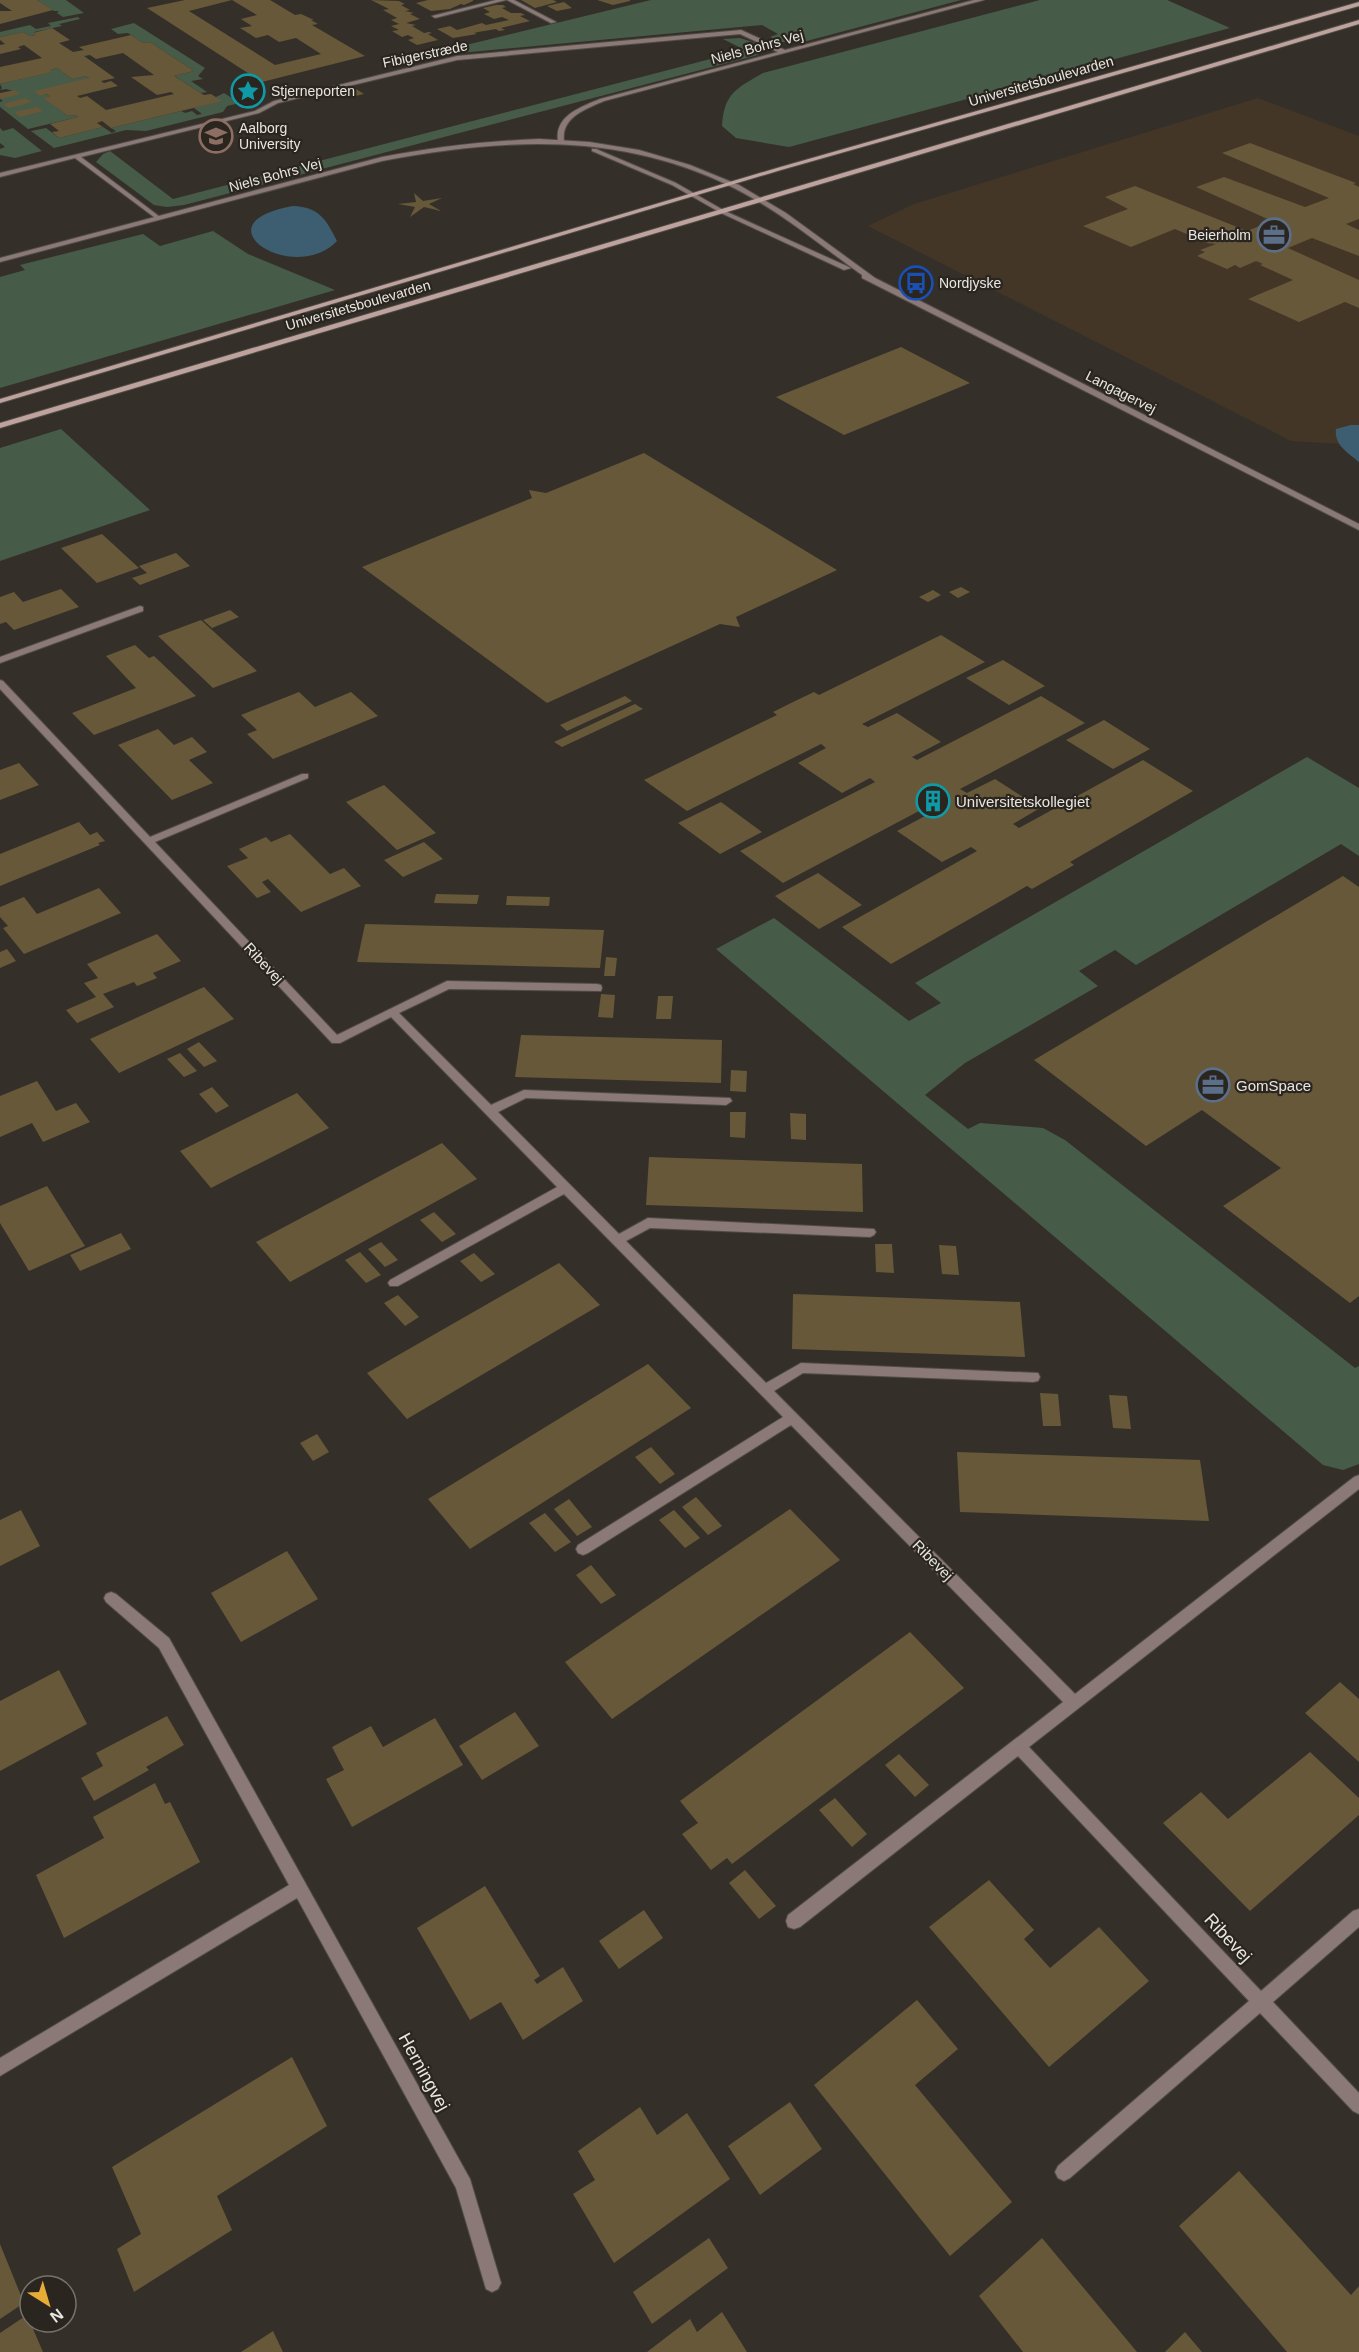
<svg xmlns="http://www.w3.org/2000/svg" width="1359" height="2352" font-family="Arial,sans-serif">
<rect width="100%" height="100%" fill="#343029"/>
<path fill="#433627" d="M1258 98 1359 136V445L1291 441 868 226 914 204Z"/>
<path fill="#475b49" d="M37 0H66L84 13 63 17 57 13 59 11H54Z
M651 0H961L803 42H781L770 37 778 34 762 25 417 57Z
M1040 0H1167L1230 28 789 147 736 138 722 126C724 93 737 88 763 73Z
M78 17 80 19 59 24 62 26 34 32 36 35 30 36 23 32 0 37V32L30 25 36 29 51 26 48 23Z
M134 23 205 68 198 76 203 79 191 81 207 92 201 93 174 76 194 71 150 42 143 43 128 33 118 34 111 29Z
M740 38 765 46 764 50 758 55 184 205 167 207 154 205 96 162 103 154 110 151 173 199 745 50 723 39Z
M57 68 72 79 86 76 89 78 40 96 47 94 50 96 44 98 68 116 75 115 78 117 28 129 0 107V102L3 101 0 99 17 92 6 89 0 90 2 88 0 84 52 72 50 70Z
M224 93 240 103 227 106 223 112 146 131 126 130 54 148 31 131 46 128 59 138 103 127 112 133 116 131 111 128 181 111 185 113 192 111 197 115 202 114 194 108Z
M0 128 3 131 13 128 42 151 15 158 0 155V149L5 147 0 143Z
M213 231 248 254 335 290 0 388V277L25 270 20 265 143 234 160 246Z
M61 429 150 510 0 561V448Z
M1307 757 1359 788V856L1341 844 1136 965 1115 950 1079 971 1098 986 965 1063 925 1095 968 1129 980 1123 1043 1128 1065 1140 1355 1368 1359 1366V1464L1343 1470 1323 1465 716 949 774 918 909 1021 941 1003 915 983Z"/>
<path fill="#3d5e71" d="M293 206C319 207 326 219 337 241 294 286 195 223 293 206Z
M1351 425H1359V462C1348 453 1334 445 1336 429Z"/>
<path fill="#665839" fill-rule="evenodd" d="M0 0H37L53 10 0 24V11H12L0 3Z
M185 0H232L189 11 275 65 321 54 296 38 279 42 268 35 256 38 240 28 252 26 241 19 257 15 232 0H270L295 15 301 14 314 20H311L318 24 312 25 365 56 262 82 147 8Z
M371 0 399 1 405 4 401 5 410 10 405 11 414 13 410 14 420 19 406 23 416 25 412 26 424 33 429 32 432 33 428 34 438 40 417 45 408 40 414 38 408 35 402 37 392 31 399 30 391 26 399 24 391 20 397 18 383 10 389 9Z
M428 0H473V1L464 5 461 4 450 9 431 11 416 3Z
M521 0H553L557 2 535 8Z
M597 0H630V1L613 5Z
M564 2 572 8 557 11 547 6Z
M496 5H503L506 7 502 8 511 13H521L525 15 520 16 530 21 501 28 505 30 499 31 496 29 478 32 474 33 477 34 453 38 437 29 450 26 457 30 482 23 486 25 509 20 502 17 494 19 484 14 490 12 483 8Z
M52 28 70 40 59 43 73 52 84 50 79 47 131 35 143 43 150 42 194 71 174 76 204 95 211 94 222 101 111 128 102 121 97 123 103 127 59 138 52 132 59 131 50 124 78 117 75 115 68 116 43 98 50 96 47 94 40 96 34 91 89 78 86 76 72 79 57 68 50 70 53 72 0 84V67L42 58 24 45 18 47 21 49 0 54V45L5 44 0 40V37L23 32 30 36 36 35 33 33ZM123 53 154 75 131 77 157 95 171 92 174 94 106 110 87 96 80 98 77 96 118 86 111 81 104 83 101 81 115 78 84 56 90 55 96 59Z
M353 87 364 94 347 98 336 91Z
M15 90 20 94 0 99V93Z
M26 98 32 102 9 108 3 104Z
M37 107 43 111 20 117 14 112Z
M1250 143 1356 183 1353 184 1359 187V219L1346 224 1359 230V256L1312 238 1288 248 1359 280V308L1345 302 1299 322 1248 299 1293 280 1260 265 1263 264 1256 261 1240 268 1235 265 1227 269 1197 256 1205 252 1200 250 1216 244 1207 243 1175 229 1131 247 1083 226 1128 209 1105 197 1135 186 1247 231 1272 221 1196 187 1224 177 1305 207 1329 198 1222 153Z
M414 193 423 201 442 198 429 204 441 211 424 207 410 217 415 207 398 204 416 202Z
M901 347 970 383 844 435 776 397Z
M644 453 837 570 736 617 740 627 720 624 547 703 362 567 532 498 529 490 546 493Z
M102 534 139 568 97 583 61 548Z
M176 553 190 566 140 585 132 578 147 573 139 566Z
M961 587 970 592 958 598 949 592Z
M61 589 79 607 14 630 6 622 0 624V597L14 592 23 602Z
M933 590 941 595 928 602 919 597Z
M230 610 239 617 212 628 203 620Z
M201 620 257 671 213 688 158 636Z
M941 635 985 662 862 724 868 727 897 713 941 742 912 757 917 760 1041 696 1085 723 960 789 967 793 995 779 1040 808 1013 824 1019 828 1143 760 1193 791 1070 862 1074 865 1032 889 1027 886 891 964 842 927 977 851 971 847 942 862 897 831 925 816 919 811 783 883 740 851 875 782 870 778 842 793 798 763 826 748 821 744 687 811 644 780 777 715 773 712 793 702 814 692 819 695Z
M135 645 149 658 154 656 196 696 94 735 72 713 136 688 106 656Z
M1003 660 1045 686 1009 705 966 678Z
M299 692 315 707 351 692 378 716 273 759 247 734 257 730 241 715Z
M625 696 632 701 567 731 560 725Z
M635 704 643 709 562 747 554 742Z
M1104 720 1150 749 1113 769 1066 740Z
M158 729 174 745 192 737 207 752 189 760 213 783 172 800 118 745Z
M19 763 39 785 0 800V770Z
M384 785 436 833 397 850 346 802Z
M721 802 762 832 720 854 678 823Z
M79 822 90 835 97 832 105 841 98 843 100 845 0 886V854Z
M290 834 330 874 344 868 361 886 301 912 268 879 262 882 271 892 257 898 227 866 248 858 239 849 266 837 271 842Z
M424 842 443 859 403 877 384 860Z
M818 873 862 905 819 929 775 896Z
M1343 876 1359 887V1296L1350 1303 1223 1206 1281 1168 1202 1110 1146 1146 1034 1060Z
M99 888 121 913 24 954 3 928 8 926 0 917V907L24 897 37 914Z
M436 894 479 895 477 904 434 903Z
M507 896 550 897 549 906 506 905Z
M365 924 604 930 600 968 357 962Z
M157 934 181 961 153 973 157 978 137 986 134 982 103 994 114 1007 77 1023 66 1010 96 997 84 983 98 978 87 964Z
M7 949 16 961 0 968V952Z
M606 957 617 958 615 976H604Z
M204 987 234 1019 119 1073 90 1039Z
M601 994 615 995 613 1018 598 1017Z
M658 996H673L671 1019H656Z
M521 1035 722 1040 721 1083 515 1077Z
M199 1042 217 1061 204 1067 187 1049Z
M180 1053 197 1071 184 1077 167 1059Z
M731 1070 747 1071 746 1092 730 1091Z
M37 1081 56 1111 76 1103 90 1122 43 1142 32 1123 0 1137V1096Z
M212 1087 229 1106 216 1113 199 1094Z
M297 1093 329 1128 211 1188 180 1151Z
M730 1112H746L745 1138 730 1137Z
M790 1113 806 1114V1140L791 1139Z
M442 1143 477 1179 290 1282 256 1242Z
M649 1157 862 1164 863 1212 646 1205Z
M47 1186 85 1246 29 1271 0 1223V1206Z
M434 1212 456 1234 442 1242 420 1220Z
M121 1233 131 1249 80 1271 70 1255Z
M381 1242 398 1260 385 1267 368 1249Z
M875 1244H892L894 1273 876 1272Z
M939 1245 956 1246 959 1275 942 1274Z
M360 1252 381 1275 366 1283 345 1260Z
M474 1253 495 1274 481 1282 460 1261Z
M559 1263 600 1305 407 1419 367 1373Z
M793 1294 1020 1302 1025 1357 792 1349Z
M398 1295 419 1317 405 1326 384 1303Z
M648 1364 691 1408 470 1549 428 1499Z
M1040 1393 1058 1394 1061 1426H1043Z
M1109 1395 1127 1396 1131 1429 1113 1428Z
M317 1434 329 1452 313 1461 300 1443Z
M651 1447 675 1474 660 1484 635 1457Z
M957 1452 1200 1460 1209 1521 960 1512Z
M696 1497 722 1526 708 1535 682 1507Z
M569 1499 592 1527 577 1536 554 1509Z
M790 1509 840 1560 612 1719 565 1662Z
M21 1510 40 1546 0 1566V1520Z
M674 1510 700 1538 685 1548 659 1520Z
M545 1513 571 1542 555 1552 529 1523Z
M287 1551 318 1599 241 1642 211 1593Z
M591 1565 616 1595 601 1604 576 1575Z
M910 1632 964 1688 732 1864 727 1858 711 1870 682 1834 698 1823 680 1801Z
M59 1670 87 1724 0 1771V1701Z
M1340 1682 1359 1699V1762L1305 1713Z
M515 1712 539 1746 482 1780 459 1746Z
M167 1716 184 1745 146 1767 149 1770 94 1801 81 1778 103 1766 96 1753Z
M435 1718 463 1765 352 1827 326 1779 344 1770 332 1747 371 1726 383 1747Z
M1310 1752 1359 1798V1815L1250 1911 1163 1823 1201 1792 1228 1819Z
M899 1754 929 1785 915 1797 885 1765Z
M155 1783 165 1804 170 1802 200 1862 64 1938 36 1875 104 1838 93 1817Z
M835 1798 867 1834 852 1847 819 1810Z
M745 1870 776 1906 759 1919 729 1883Z
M989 1880 1034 1930 1024 1939 1050 1968 1099 1927 1149 1981 1049 2067 929 1927Z
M485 1886 540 1976 534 1980 537 1984 563 1967 583 2001 523 2040 501 2002 470 2020 417 1928Z
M644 1910 663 1938 619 1969 599 1941Z
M917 2000 958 2049 915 2085 1012 2202 950 2256 814 2085Z
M292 2057 327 2126 217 2196 232 2230 134 2292 117 2249 141 2234 112 2167Z
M790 2102 822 2149 760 2195 728 2146Z
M640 2107 657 2135 687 2113 730 2179 614 2263 573 2194 595 2180 578 2151Z
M1239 2171 1351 2295 1359 2286V2352H1287L1179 2226Z
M709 2238 728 2268 652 2324 633 2292Z
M1042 2238 1137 2352H1023L979 2296Z
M0 2244 24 2303 0 2319Z
M722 2312 747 2352H647L690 2319 697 2332Z
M27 2315 43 2352H0V2333Z
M273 2331 283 2352H241Z
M1185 2332 1202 2352H1165Z"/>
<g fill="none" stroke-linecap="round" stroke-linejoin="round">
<g stroke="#514d46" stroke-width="2">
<path id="minor" d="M496 0H506L435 18 432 16Z
M507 0H514L556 22 551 23Z
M974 0H984L604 101C586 109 561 117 564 141L561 143 558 141C554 116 581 107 600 99L778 52 740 34 457 60 278 103 259 113 81 157 160 217 161 218 158 220 75 158 0 177V173L255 111 274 101 457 56 741 30 785 50Z
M140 606 143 607V611L0 663V657Z
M0 680 3 681 150 837 302 774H308V778L155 842 337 1035 447 981 597 984 601 985 602 988 601 991 449 989 399 1013 491 1105 524 1090 730 1098 732 1101 726 1105 526 1098 498 1112 619 1234 648 1218 874 1229 876 1232 874 1235 870 1237 650 1228 626 1241 766 1383 801 1363 1038 1373 1040 1377 1038 1381 1033 1382 803 1373 774 1391 1075 1694 1354 1477 1359 1475V1489L1029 1747 1261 1991 1353 1911 1359 1909V1927L1273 2002 1359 2093V2114L1353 2111 1260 2013 1070 2178 1064 2181 1058 2178 1055 2172 1058 2166 1249 2001 1018 1756 800 1927 794 1929 788 1927 786 1921 788 1915 1063 1702 791 1425 588 1553 583 1555 578 1553 576 1549 578 1545 783 1417 564 1194 398 1286H390L388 1283 390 1280 557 1187 391 1017 340 1043H332L0 689Z
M111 1592 116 1594 169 1638 470 2179 501 2283 498 2289 492 2292 486 2289 456 2188 297 1898 0 2076V2058L289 1885 159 1648 106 1602 104 1598 106 1594Z"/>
</g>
<g stroke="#514d46" stroke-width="2">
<path id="tertiary" d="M539 139 589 142 639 150 690 165 739 185 786 213 875 278 1359 524V530L862 278V275C820 245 781 212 734 188 620 131 504 138 382 161L0 262V258L382 157C434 147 486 141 539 139Z
M592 149H596L676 183 725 211 851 268 844 270 721 213 672 185 592 151Z"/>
</g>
<g stroke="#514d46" stroke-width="2">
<path id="secondary" d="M1359 2V6L781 170 0 403V399L777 168Z
M1359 20V24L0 428V423Z"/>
</g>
<use href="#minor" fill="#8b7977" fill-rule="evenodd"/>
<use href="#tertiary" fill="#8b7977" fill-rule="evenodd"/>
<use href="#secondary" fill="#bea29e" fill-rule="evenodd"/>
</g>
<defs>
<g id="sight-ring" transform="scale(1.725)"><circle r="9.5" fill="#2a261f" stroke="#0f9aa8" stroke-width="1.5"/><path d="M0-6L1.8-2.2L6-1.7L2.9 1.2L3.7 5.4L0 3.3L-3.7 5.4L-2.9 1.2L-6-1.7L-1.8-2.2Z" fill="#0f9aa8"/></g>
<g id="university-ring" transform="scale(1.725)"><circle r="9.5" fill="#2a261f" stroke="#8d6e63" stroke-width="1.5"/><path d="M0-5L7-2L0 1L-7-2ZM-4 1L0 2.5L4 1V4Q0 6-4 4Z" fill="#8d6e63"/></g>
<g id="office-ring" transform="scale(1.725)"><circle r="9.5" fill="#2a261f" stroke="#5c6f8a" stroke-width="1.5"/><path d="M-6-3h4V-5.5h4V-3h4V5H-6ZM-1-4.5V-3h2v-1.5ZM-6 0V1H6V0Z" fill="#5c6f8a"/></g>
<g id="bus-ring" transform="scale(1.725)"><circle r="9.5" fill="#2a261f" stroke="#1a4fb4" stroke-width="1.5"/><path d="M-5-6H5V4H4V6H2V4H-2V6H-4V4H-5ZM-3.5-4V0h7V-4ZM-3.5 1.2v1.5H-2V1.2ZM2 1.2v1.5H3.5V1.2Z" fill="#1a4fb4"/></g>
<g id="building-ring" transform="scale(1.725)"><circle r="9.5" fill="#2a261f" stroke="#0f9aa8" stroke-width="1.5"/><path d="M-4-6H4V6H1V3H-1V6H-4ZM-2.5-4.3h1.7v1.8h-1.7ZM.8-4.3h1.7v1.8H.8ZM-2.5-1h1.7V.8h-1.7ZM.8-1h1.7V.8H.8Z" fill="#0f9aa8"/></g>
</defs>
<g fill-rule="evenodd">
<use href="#sight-ring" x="248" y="91"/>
<use href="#university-ring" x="216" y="136"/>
<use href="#office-ring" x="1274" y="235"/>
<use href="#bus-ring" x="916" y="283"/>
<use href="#building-ring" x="933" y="801"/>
<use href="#office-ring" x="1213" y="1085"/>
</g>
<g text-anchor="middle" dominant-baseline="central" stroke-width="4.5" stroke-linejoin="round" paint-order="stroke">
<g font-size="14" fill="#e9e6e1" stroke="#2a261f">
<text transform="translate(757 47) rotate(-15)">Niels Bohrs Vej</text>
<text transform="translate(425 54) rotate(-12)">Fibigerstræde</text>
<text transform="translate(1041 81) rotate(-16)">Universitetsboulevarden</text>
<text transform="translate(275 175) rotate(-15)">Niels Bohrs Vej</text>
<text transform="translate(358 305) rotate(-16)">Universitetsboulevarden</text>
<text transform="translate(1121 392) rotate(27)">Langagervej</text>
</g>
<g font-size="14" fill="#e9e6e1" stroke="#2a261f" text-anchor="start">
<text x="271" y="91">Stjerneporten</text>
<text x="239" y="128">Aalborg<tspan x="239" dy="16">University</tspan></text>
<text x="1251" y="235" text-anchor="end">Beierholm</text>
<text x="939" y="283">Nordjyske</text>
</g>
<g font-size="15" fill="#e9e6e1" stroke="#2a261f" text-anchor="start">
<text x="956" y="801">Universitetskollegiet</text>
<text x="1236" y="1085">GomSpace</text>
</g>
<g font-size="15" fill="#e9e6e1" stroke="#2a261f">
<text transform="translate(264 963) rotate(47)">Ribevej</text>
<text transform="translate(933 1560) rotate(45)">Ribevej</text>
</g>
<g font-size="18" fill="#e9e6e1" stroke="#2a261f">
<text transform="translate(1228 1938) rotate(47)">Ribevej</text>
<text transform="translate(424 2072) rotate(61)">Herningvej</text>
</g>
</g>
<g transform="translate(48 2304) rotate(143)"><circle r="28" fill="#2a261f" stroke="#76736d" stroke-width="1.5"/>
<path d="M0-4.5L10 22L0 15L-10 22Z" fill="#e6ac36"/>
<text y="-9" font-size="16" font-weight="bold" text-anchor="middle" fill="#e9e6e1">N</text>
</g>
</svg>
